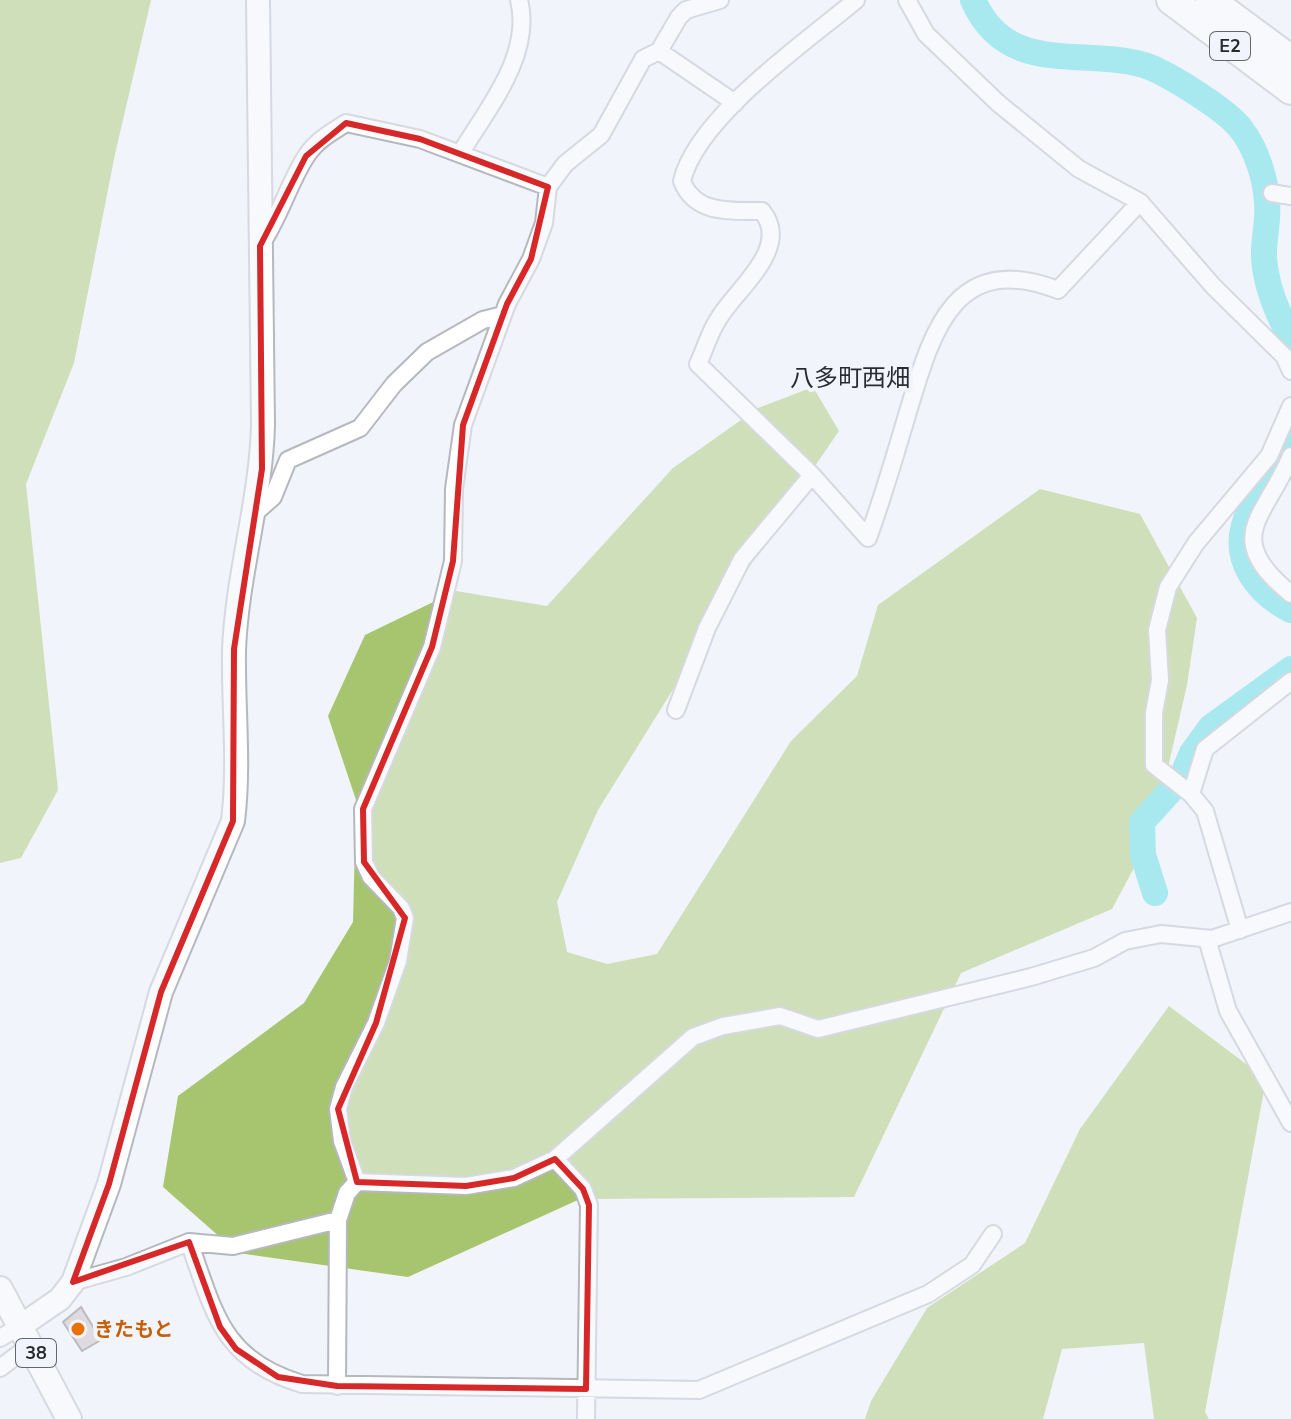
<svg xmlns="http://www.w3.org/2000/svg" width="1291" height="1419" font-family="'Nunito Sans','Noto Sans JP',sans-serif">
<rect width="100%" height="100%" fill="#f1f4fa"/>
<path fill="#a6c56e" d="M0 0H151L115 154 74 363 26 484 58 790 21 858 0 863Z
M813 387 839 431 784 511 598 810 557 902 567 952 607 964 657 954 791 741 857 676 878 605 1040 489 1140 514 1197 618 1187 685 1153 832 1112 909 961 973 854 1197 580 1199 408 1277 238 1253 163 1187 178 1096 304 1003 353 922 356 800 328 716 365 635 456 591 547 606 673 468 758 408Z
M1169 1006 1266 1079 1205 1412 1209 1419H1154L1144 1343 1062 1349 1043 1419H865L871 1401 927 1308 1025 1243 1080 1129Z"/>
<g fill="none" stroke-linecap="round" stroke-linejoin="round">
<path stroke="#4fdbe0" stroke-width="26" d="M973 0C1007 77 1080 47 1144 65 1166 72 1227 110 1241 129 1256 148 1266 179 1267 203 1269 221 1263 240 1264 258 1266 287 1277 313 1291 338
M1291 422C1287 434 1284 447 1279 458 1261 496 1225 529 1250 573 1260 590 1273 601 1291 610
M1155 893 1143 855 1142 822 1181 779 1192 753 1211 727 1291 669"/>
</g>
<path fill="#c5bdc0" stroke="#7b7476" stroke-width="2" d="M81 1307 101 1340 82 1351 63 1322Z"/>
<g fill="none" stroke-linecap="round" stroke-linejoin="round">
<g stroke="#b5b8be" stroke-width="20">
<path id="street" d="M856 0C806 42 697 117 682 181 695 215 732 211 762 211 792 248 737 288 719 318 710 331 705 349 698 364L812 475 868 538C883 497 895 456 907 415 931 336 952 249 1058 290L1140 202
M907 0 926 34 998 103 1079 169 1140 202 1213 286 1284 356 1291 371
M659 51 735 103
M460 154C487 109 533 55 519 0
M1272 193 1291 196
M260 246C280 217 289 182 307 155 317 140 332 132 346 123L420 139 548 187
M1291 456C1265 518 1221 537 1291 594
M255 513 273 497 288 460 360 428 394 384 427 352 483 320 503 315
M676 710 707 628 742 559 812 475
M1191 794 1154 765V713L1160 680 1157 630 1168 587 1196 543 1269 456 1291 406
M1240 930 1205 811 1191 794 1205 749 1291 681
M1207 939 1228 1011 1291 1123
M555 1159 583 1189 589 1205 586 1419
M357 1182 342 1141 338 1109 344 1087 376 1023 398 961 405 918 401 908 371 877 364 862 363 809 432 647 453 561 454 489 463 425 507 304 531 259 544 223 548 187 565 164 601 135 643 59 659 51 679 17 686 10 720 0
M357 1182 466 1186 514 1178 555 1159 693 1037 723 1026 780 1016 818 1029 1031 977 1094 958 1125 941 1161 934 1212 939 1291 912
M189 1242C215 1314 222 1360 302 1384L699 1390 928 1294 972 1265 993 1234
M73 1282 126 1267 189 1242 233 1246 338 1220 347 1193 357 1182
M0 1338 22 1325
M0 1368 32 1344
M337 1386 338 1220"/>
</g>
<g stroke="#b5b8be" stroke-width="26">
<path id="secondary" d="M22 1325 60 1299 73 1282 109 1184 161 992 233 821C240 764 233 707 234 650 237 574 261 501 263 425L258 0"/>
</g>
<g stroke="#b5b8be" stroke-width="28">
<path id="primary" d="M0 1289 69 1419"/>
</g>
<g stroke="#b5b8be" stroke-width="32">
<path id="highway" d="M1171 0 1291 90
M1210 0 1291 60"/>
</g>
<use href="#street" stroke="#fff" stroke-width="16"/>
<use href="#secondary" stroke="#fff" stroke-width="22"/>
<use href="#primary" stroke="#fff" stroke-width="24"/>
<use href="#highway" stroke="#fff" stroke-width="28"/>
</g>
<path d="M0 0H1291V1419H0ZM346 123 420 139 548 187 531 259 507 304 463 425 453 561 432 647 363 809 364 862 405 918 376 1023 338 1109 357 1182 466 1186 514 1178 555 1159 583 1189 589 1205 586 1389 337 1386 278 1377 236 1349 220 1327 189 1242 73 1282 109 1184 161 992 233 821 234 649 262 469 260 246 306 156Z" fill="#f1f4fa" fill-opacity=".55" fill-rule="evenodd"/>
<path fill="none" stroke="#d62828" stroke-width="6" stroke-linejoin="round" d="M346 123 420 139 548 187 531 259 507 304 463 425 453 561 432 647 363 809 364 862 405 918 376 1023 338 1109 357 1182 466 1186 514 1178 555 1159 583 1189 589 1205 586 1389 337 1386 278 1377 236 1349 220 1327 189 1242 73 1282 109 1184 161 992 233 821 234 649 262 469 260 246 306 156Z"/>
<circle fill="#e8710a" stroke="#f1f4fa" stroke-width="3" cx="78" cy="1329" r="8"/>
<g text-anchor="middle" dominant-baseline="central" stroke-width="8" stroke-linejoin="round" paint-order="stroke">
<g fill="#f1f4fa" stroke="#65676a" stroke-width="2">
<rect x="1210" y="32" width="40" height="28" rx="6"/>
<rect x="16" y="1339" width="40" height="28" rx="6"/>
</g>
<g font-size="18" font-weight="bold" fill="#292a2c">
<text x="1230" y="46">E2</text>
<text x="36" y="1353">38</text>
</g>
<g font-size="20" font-weight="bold" fill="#c56008" stroke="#f1f4fa" text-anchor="start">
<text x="94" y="1329">きたもと</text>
</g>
<g font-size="24" fill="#2a2c31" stroke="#f1f4fa">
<text x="850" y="378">八多町西畑</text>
</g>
</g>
</svg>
